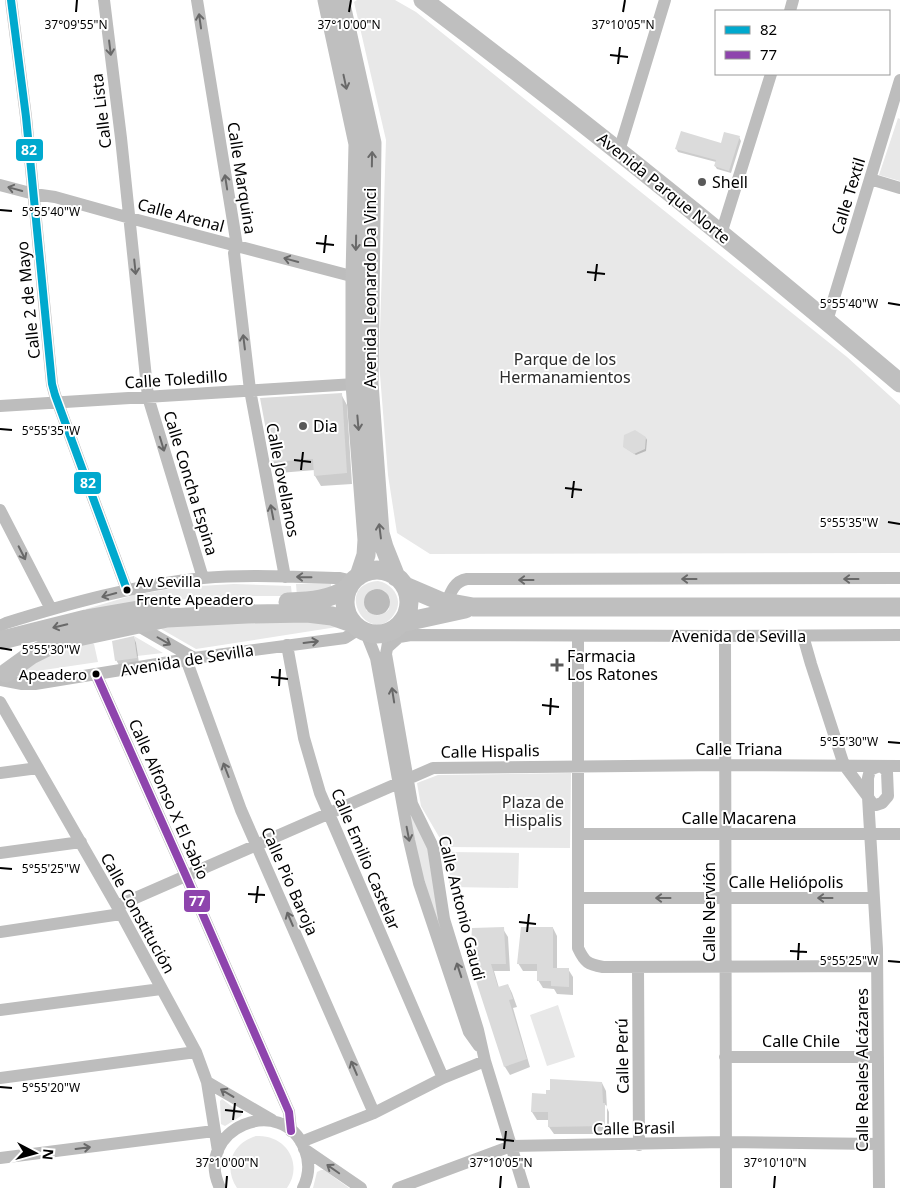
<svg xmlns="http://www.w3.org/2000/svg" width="900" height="1188" font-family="'Noto Sans',sans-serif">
<rect width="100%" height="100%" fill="#fff"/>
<path fill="#e8e8e8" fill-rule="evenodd" d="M357 0H395L416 12 847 357 900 405V553L430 554 397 533 388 475 379 362 386 140 354 2Z
M898 118 900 119V181L879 175Z
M378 581C394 584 405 601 393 616 368 647 332 585 378 581ZM374 589 385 591 390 598 389 609C382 617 374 617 366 610L370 591Z
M331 583V590L297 597 296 584Z
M234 584 291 586 292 596H234L158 601 87 614 86 609 134 595 182 587Z
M196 622H325L337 627 196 649 156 626Z
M134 636 163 653 137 656Z
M89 641 94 644 98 662 30 672 31 678H23L19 674 49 652Z
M571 773 570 848 445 847 421 806 417 783 438 775Z
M410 811 429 851 451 956 421 877 407 813Z
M450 852 519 853 518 888 449 887Z
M558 1005 575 1057 547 1066 530 1015Z
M222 1099 242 1114 241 1116 225 1126 221 1124 220 1101Z
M256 1136C286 1134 304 1164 287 1188H237C223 1167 232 1143 256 1136Z
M321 1170H324L349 1188H313L317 1172Z"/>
<path fill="#bababa" d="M364 602a13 13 0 1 1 26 0a13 13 0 1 1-26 0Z"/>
<path fill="#0003" fill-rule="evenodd" d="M739 137 741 141 731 173 717 169 715 166 716 162 678 152 676 148 722 145Z
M341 394 347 405 352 484 321 486 315 476V470L279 473 273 462Z
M646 438 647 440 646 451 636 455 624 447Z
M134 638 136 643 139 663 119 665 116 660Z
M553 928 557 936V969H568L573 977V995L557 994 554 989 543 988 538 980V971H523L518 963Z
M503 929 508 937 510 971H494L499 988 508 985 512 993 517 1007 513 1008 530 1067 510 1075 505 1067 466 945 473 944Z
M602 1083 606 1091 607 1108 609 1112V1134H554L549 1127 550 1120H537L532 1112 547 1095ZM604 1104 607 1106V1133H604Z"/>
<path fill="#dbdbdb" d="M681 131 721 143 724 132 740 136 729 171 714 166 716 160 675 149Z
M342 393 347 473 314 476 313 459 272 462 260 398Z
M635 430 646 437 645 449 634 454 623 447 624 435Z
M134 636 137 658 115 661 112 641Z
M504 927 506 964H491L498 987 508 984 513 999 509 1000 527 1059 504 1067 464 944 471 943 472 928Z
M521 927H553V968H569V987L551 986V981H537V964H517Z
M550 1079 602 1082 603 1103H605V1126L548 1127V1112H531L532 1093 546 1094V1090H550Z"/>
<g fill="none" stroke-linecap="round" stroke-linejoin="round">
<path stroke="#bdbdbd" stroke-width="12" d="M11 0 26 117 52 384 55 395 127 590
M104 0 121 138 148 397 203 578
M197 0 237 246 234 253 250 390 285 577
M790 11 793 0
M619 151 665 0
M870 179 900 188
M0 185 34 194 55 197 130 218 355 277
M721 234 771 74
M827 321 900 80
M0 406 355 384
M0 510 51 609
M447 602C451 591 455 581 467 579L900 578
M135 624 194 658
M0 626 6 623C70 603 136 585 203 578 248 574 295 577 340 578L353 581
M395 629 388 643 386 654 412 804 433 847 444 919 478 1030 485 1061 524 1188
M366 633 376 658 409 840 419 883 469 1032 479 1046
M578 636V948C585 963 588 964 603 967L877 966
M725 636 726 1188
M803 636 811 664 844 765 868 797 877 949 879 1188
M287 645 304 738 320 793 443 1078
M389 646 399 637 411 635 725 636 900 635
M186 659 241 810 374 1113
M96 674 186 876 289 1112 291 1131
M0 680 22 684H35L194 658 345 638 359 629
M0 702 117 906 196 1052 207 1082 218 1151
M879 766 883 767 887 772 888 796 882 803 876 805 872 803 868 797V778L870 770Z
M0 773 38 768
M578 834H900
M0 853 81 842
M578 898H874
M117 906 433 768 725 765 900 766
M0 932 121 914
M638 967 639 1145
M0 1010 161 989
M725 1057H878
M0 1078 196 1052
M207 1082 272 1120
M301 1142 374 1113 443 1078 485 1061
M304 1149 361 1188
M0 1158 214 1131
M220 1188C192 1129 283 1091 305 1150 310 1163 309 1176 303 1188
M398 1188 511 1146 725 1142 878 1144"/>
<path stroke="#bfbfbf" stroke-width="19" d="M327 0 358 144 355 277V384L367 540 366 555 359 576
M340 0 372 143 369 383 380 533 384 547 396 577
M423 0C586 123 745 251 900 383
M345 602a32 32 0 1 1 64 0a32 32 0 1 1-64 0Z
M405 586 440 601 473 607H900
M288 602C309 601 332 600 349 587
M401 623 465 609
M2 640 86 619 161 606
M6 673 31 655 59 641 167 618 247 614 307 613 332 616 352 623"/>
<g stroke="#fff" stroke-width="11">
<path id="bus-1" d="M11 0 26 117 52 384 55 395 127 590"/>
</g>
<g stroke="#fff" stroke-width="11">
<path id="bus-2" d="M96 674 186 876 289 1112 291 1131"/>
</g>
<use href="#bus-1" stroke="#00a9ce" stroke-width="8"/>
<use href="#bus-2" stroke="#8e44ad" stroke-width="8"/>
</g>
<defs><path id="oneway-shaft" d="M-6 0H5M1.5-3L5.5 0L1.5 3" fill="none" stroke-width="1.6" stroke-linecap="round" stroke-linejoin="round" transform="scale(1.25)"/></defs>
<g stroke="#686868">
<use href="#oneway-shaft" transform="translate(200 21) rotate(-98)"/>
<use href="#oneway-shaft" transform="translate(110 48) rotate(83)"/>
<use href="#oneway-shaft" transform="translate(226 182) rotate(-99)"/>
<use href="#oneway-shaft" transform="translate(15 189) rotate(-165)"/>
<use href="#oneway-shaft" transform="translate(291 260) rotate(-165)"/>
<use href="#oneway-shaft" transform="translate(135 267) rotate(84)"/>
<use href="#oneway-shaft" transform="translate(244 342) rotate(-97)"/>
<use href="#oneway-shaft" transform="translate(162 444) rotate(73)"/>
<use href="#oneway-shaft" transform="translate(272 512) rotate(-101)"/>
<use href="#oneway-shaft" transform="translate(22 553) rotate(63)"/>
<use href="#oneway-shaft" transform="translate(304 577) rotate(-179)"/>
<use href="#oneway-shaft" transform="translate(689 579) rotate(180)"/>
<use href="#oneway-shaft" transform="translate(851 579) rotate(180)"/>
<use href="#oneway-shaft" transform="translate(526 580) rotate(-180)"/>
<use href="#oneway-shaft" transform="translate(109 595) rotate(165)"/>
<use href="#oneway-shaft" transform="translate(164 641) rotate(30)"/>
<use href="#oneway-shaft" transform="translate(311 642) rotate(-7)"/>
<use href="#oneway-shaft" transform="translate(393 695) rotate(-99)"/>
<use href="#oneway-shaft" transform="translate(226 770) rotate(-111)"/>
<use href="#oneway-shaft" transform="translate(408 834) rotate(79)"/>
<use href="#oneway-shaft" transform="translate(663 898) rotate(180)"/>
<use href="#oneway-shaft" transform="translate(825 898) rotate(180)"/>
<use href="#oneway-shaft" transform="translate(290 919) rotate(-113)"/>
<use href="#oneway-shaft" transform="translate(459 970) rotate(-108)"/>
<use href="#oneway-shaft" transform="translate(354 1068) rotate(-113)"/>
<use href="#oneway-shaft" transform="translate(227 1093) rotate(-149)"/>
<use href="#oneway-shaft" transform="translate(83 1148) rotate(-7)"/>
<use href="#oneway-shaft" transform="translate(333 1169) rotate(-145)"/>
</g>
<g stroke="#696969">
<use href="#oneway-shaft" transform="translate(345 82) rotate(78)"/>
<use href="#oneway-shaft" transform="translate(372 159) rotate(-89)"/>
<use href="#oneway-shaft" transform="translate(356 243) rotate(91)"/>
<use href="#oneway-shaft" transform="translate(358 423) rotate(85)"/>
<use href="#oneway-shaft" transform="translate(380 531) rotate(-97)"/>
<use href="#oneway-shaft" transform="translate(60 626) rotate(166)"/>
</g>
<path fill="none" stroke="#000" stroke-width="2" d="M76 12 77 0M349 12 351 0M623 12 625 0M610 55 628 57M618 64 620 47M0 210 12 211M316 243 334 245M324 253 326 235M587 272 605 274M595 281 597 264M888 303 900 305M0 429 12 430M294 460 311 462M301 470 303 452M565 488 582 490M572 498 574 481M888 522 900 524M0 648 12 650M271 677 288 679M279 686 280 669M542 705 559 707M550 715 551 698M888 742 900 743M0 868 12 869M248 894 265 895M256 903 258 886M519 922 536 924M527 932 529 914M790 951 807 952M798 960 799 943M888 961 900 962M0 1087 12 1088M225 1110 243 1112M233 1120 235 1103M496 1139 514 1141M504 1149 506 1131M226 1188 227 1176M500 1188 501 1176M774 1188 775 1176"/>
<g fill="#595959" stroke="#fff" stroke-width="2">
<circle cx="702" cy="182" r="5"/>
<circle cx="303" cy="426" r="5"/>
<path d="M554.5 657.5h5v5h5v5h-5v5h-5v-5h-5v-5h5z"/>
</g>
<g fill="#000" stroke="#fff" stroke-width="2">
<circle cx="127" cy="590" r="4.5"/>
<circle cx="96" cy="674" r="4.5"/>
</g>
<g text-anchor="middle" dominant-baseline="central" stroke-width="4" stroke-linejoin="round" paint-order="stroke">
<g font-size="15" fill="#000" stroke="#fff" text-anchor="start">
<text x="136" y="581">Av Sevilla<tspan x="136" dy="18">Frente Apeadero</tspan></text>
<text x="87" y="674" text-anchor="end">Apeadero</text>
</g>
<g font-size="16" fill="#000" stroke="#fff">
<text transform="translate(101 111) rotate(-97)">Calle Lista</text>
<text transform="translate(242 178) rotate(81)">Calle Marquina</text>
<text transform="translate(664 188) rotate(39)">Avenida Parque Norte</text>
<text transform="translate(848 196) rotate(-73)">Calle Textil</text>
<text transform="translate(181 215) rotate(15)">Calle Arenal</text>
<text transform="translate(370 288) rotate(-90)">Avenida Leonardo Da Vinci</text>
<text transform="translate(28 300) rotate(-96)">Calle 2 de Mayo</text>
<text transform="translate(176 379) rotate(-4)">Calle Toledillo</text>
<text transform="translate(283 480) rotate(79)">Calle Jovellanos</text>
<text transform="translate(191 483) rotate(73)">Calle Concha Espina</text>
<text x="739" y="636">Avenida de Sevilla</text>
<text transform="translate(187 660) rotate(-9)">Avenida de Sevilla</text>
<text x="739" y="749">Calle Triana</text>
<text transform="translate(490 751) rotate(-1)">Calle Hispalis</text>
<text transform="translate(169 799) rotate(66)">Calle Alfonso X El Sabio</text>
<text x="739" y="818">Calle Macarena</text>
<text transform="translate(366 859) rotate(67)">Calle Emilio Castelar</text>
<text transform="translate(290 881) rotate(66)">Calle Pio Baroja</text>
<text x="786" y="882">Calle Heliópolis</text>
<text transform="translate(462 908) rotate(76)">Calle Antonio Gaudi</text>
<text transform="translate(709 912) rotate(-90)">Calle Nervión</text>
<text transform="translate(138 913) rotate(61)">Calle Constitución</text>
<text x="801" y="1041">Calle Chile</text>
<text transform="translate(622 1056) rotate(-91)">Calle Perú</text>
<text transform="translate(862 1070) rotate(-90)">Calle Reales Alcázares</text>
<text transform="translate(634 1128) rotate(-1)">Calle Brasil</text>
</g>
<g font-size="16" fill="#000" stroke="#fff" text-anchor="start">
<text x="712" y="182">Shell</text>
<text x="313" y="426">Dia</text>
<text x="567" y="656">Farmacia<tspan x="567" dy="18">Los Ratones</tspan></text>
</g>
<g font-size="16" fill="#2c2c2c" stroke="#fff">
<text x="565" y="359">Parque de los<tspan x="565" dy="18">Hermanamientos</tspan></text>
<text x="533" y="802">Plaza de<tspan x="533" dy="18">Hispalis</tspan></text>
</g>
</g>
<g font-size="12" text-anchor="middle" fill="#000" stroke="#fff" stroke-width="4" stroke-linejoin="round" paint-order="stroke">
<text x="76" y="29">37°09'55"N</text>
<text x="349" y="29">37°10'00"N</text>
<text x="623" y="29">37°10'05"N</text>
<text x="51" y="216">5°55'40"W</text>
<text x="849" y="308">5°55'40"W</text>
<text x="51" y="435">5°55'35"W</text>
<text x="849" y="527">5°55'35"W</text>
<text x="51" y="654">5°55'30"W</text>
<text x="849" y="746">5°55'30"W</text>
<text x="51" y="873">5°55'25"W</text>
<text x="849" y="965">5°55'25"W</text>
<text x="51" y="1092">5°55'20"W</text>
<text x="227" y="1167">37°10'00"N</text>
<text x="501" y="1167">37°10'05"N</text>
<text x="775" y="1167">37°10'10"N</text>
</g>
<g stroke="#fff" stroke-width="2">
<rect x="15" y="138" width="29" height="24" rx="5" fill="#00a9ce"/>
<rect x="73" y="471" width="29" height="24" rx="5" fill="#00a9ce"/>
<rect x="183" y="889" width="28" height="24" rx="5" fill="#8e44ad"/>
</g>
<g font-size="14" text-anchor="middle" font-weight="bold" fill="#fff">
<text x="29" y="155">82</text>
<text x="88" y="488">82</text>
<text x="197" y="906">77</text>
</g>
<rect x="715" y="10" width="175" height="65" fill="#ffffff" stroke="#999999"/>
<rect x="725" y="26" width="25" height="8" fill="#00a9ce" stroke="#999999"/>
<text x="760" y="35" font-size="15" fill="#000000">82</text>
<rect x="725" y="51" width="25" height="8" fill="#8e44ad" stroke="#999999"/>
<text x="760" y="60" font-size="15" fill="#000000">77</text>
<g transform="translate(35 1153) rotate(96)" stroke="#ffffff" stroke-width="4" paint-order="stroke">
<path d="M0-4L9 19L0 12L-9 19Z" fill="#000000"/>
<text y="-8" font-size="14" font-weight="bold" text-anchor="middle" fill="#000000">N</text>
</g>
</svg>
